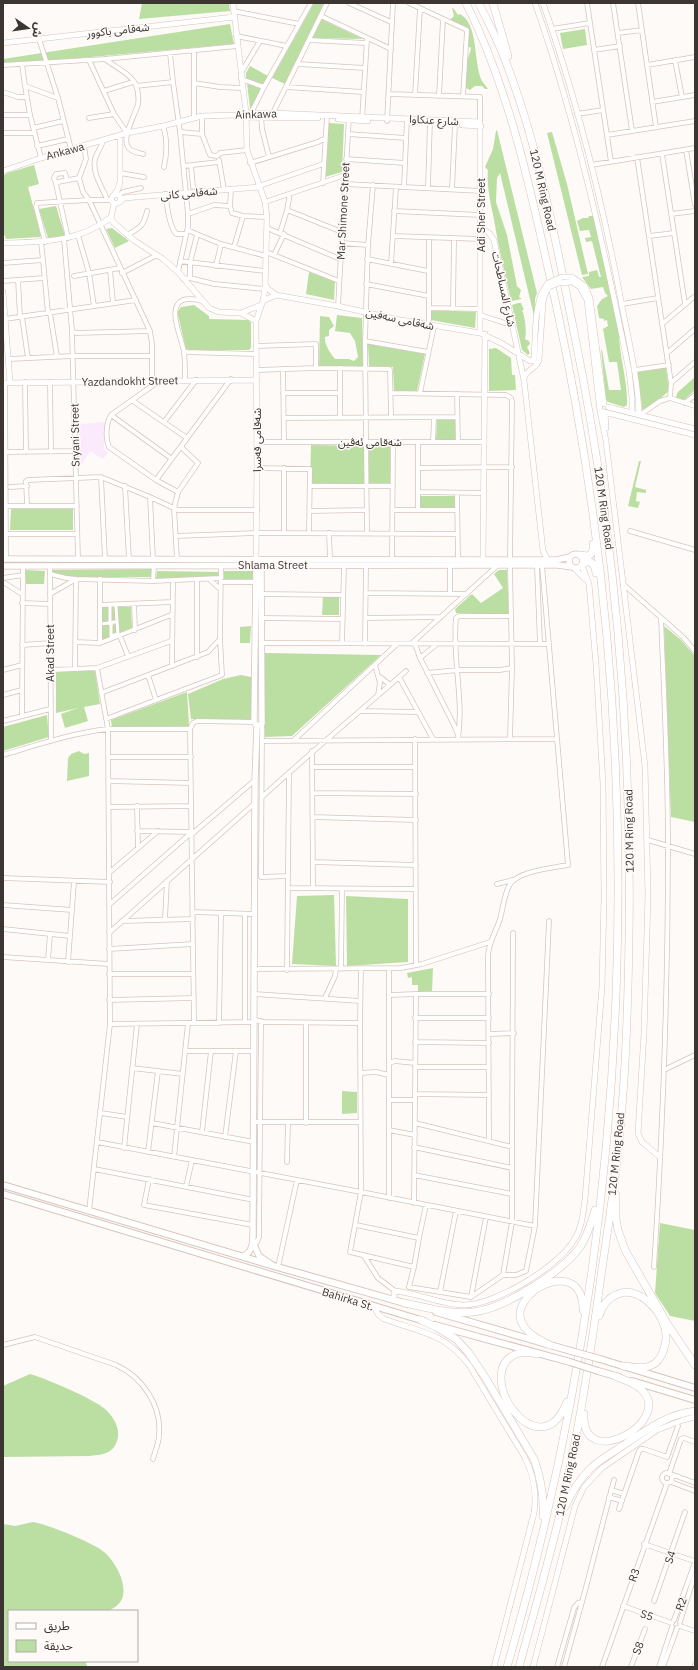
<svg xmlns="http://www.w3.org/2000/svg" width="698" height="1670" font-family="'IBM Plex Sans','Noto Sans Arabic',sans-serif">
<rect width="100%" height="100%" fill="#fefaf8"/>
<path fill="#fbeafc" d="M105 422 104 449 108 453 103 459 90 451 80 467 79 424Z"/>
<path fill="#bbdfa2" d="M142 3H229L230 11 139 19Z
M314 3H324L285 84 272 78Z
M452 8 454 9 458 15 460 14C479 24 473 63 482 81 484 84 486 86 488 89H485L482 86H475L470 90 466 88V64L471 49 470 47H468L469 30 450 20 454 16Z
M321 19 363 39 312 38Z
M230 24 234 44 3 65V59Z
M585 29 587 45 563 49 560 33Z
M250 66 268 76 262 87 246 79V73Z
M247 83 261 88 252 107 250 108Z
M328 123 344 124 342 172 325 177Z
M497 130 537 293 535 299V320L500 173 497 178 496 202 507 235 517 286 521 290 519 297 522 299 511 301C506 278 500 254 496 231 493 210 486 191 488 170L485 167 493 149 496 131Z
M552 132 567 184 588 274 582 275 547 133Z
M34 165 39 184 28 187 41 236 40 237 6 239 3 232V176L7 173Z
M56 206 65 236 48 238 39 209Z
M589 216H594L619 332C619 357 628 380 627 405L624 407 608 402 606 400 601 350H602L609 390H621L617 362H609L603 329 608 326 607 320 604 321V319L599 318 597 306 602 299 608 296 605 293 603 287 591 289 582 277 589 276V272L597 270 599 277H601L592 241 586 242 585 238 591 237 589 230 580 231 577 221 583 218H588Z
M112 228 129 241 115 248 106 229Z
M309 272 335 281 334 300 306 294Z
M518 303H521L524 310H522C525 317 527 332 525 339L529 341 530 344 527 347 530 353 528 355 522 350 512 305Z
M194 305 209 316V319L249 320 251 323V348L249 350H189L186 349 178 315V311L181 307Z
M431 310 476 312 475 328 431 320Z
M337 315 362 318 363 366H319L320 316 329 317 334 326 329 330V336L325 337C324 344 330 353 335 359H349L354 361 358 357 355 341 350 333 335 331Z
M368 344 425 354 417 391H394L393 367 369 366Z
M496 348 511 358 512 375H515L516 390 489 391V349Z
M666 368 669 391 643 413 637 372Z
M695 377V390L683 401 677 399 676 396 678 392Z
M437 420H455V440H436Z
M311 445 365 446V485L310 483Z
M369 445H390V483H369Z
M639 461H641L635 487 646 490V493L637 492 636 501 640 502 638 508 628 506Z
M420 496H455V508H420Z
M11 509H73V530H10Z
M152 569 151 577H68L52 573 53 570Z
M25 570 45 571 44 584H26Z
M499 570H507L509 615 456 613 455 609 472 594 481 603 503 588 494 574Z
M157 571 219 572V577L156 579Z
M224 571H254V579H224Z
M323 595 339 596V615H322Z
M102 607H131L132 628 102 640Z
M251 626 250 643H240V627Z
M664 626 681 640 695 656V822L671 817Z
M265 653 381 655 292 736 265 737Z
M56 671H95L100 704 84 707 88 721 65 728 61 714 78 708 56 713Z
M241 675 251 677 252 720 191 719 188 694 223 679Z
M187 692 189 726 112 727 111 720Z
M47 715 49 737 3 751V727Z
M79 751 84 754 89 753V776L67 781 68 758 71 754Z
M334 895 336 966 292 964 297 896Z
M346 896 408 899V962L347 966Z
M433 968 432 991 418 992V985H412V977L408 978 407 973Z
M342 1091 357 1092V1113L342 1114Z
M660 1223 695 1230V1321L670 1316 655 1293Z
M30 1374C45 1378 94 1399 105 1409 114 1417 121 1429 117 1441 113 1454 101 1455 89 1456L3 1457V1386Z
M33 1522C47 1524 94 1543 104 1552 115 1561 128 1584 122 1599 119 1605 114 1608 108 1611H9V1661H86L87 1667H3V1524L15 1526Z"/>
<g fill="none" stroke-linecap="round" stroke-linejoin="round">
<g stroke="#d8c4bb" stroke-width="4.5">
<path id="pedestrian" d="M109 623 110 621V607
M100 624 109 623 111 625 113 622H117
M111 625V636L118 634 116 607"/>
</g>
<g stroke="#d8c4bb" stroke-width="5.5">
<path id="minor" d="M349 3 391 22
M409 3 467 30 463 96
M587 3 611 162
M613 3 632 131
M638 3 656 127
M233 11 299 24
M321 16 391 49
M552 29 590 23
M618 33 642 30
M236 36 287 46
M39 39 58 98 71 149
M309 40 365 43
M594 50 620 46
M194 51V118
M170 53 173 82
M105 59C115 67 131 74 136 85 138 91 139 98 138 104 136 114 118 142 131 150 134 152 139 153 143 154
M89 60 114 114 127 133
M675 60 682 97
M22 64 25 86
M298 64 365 68
M3 65 105 59 237 46
M647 65 695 57
M241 73 260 41
M241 79 264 87
M194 83 220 87 242 88
M136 86 173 82 180 132 188 214V226L178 272
M286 87 363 92
M104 91 133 82
M3 92 18 97H26
M389 94 480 97V122
M415 95 420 8
M439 96 443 19
M652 102 695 95
M251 113 264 87 311 3
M261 114 262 129 269 157
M577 114 603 110
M3 115H30
M272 115 327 3
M202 116V134
M89 118 114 114
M362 120 367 39
M387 121 393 3
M163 126C168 140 167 153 164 167
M33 128 63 121
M180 132 202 134 210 155 217 156 220 153 247 150
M3 133H34
M348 134 406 138
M607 135 695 121
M103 141C101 147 97 153 95 159 92 173 102 187 107 199
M37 146 68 139
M84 146 86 159 79 178 83 192 89 200 150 331 152 344V380
M686 150 695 205
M662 154 685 304
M637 157 671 383 670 398
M41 158 30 115 25 86 58 98
M346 159 405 163
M219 160 224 190
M250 163 318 142 324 139
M591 165 695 148
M184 166 219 162
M191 166 193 187
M120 173 144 177
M323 183 327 116
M56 184 54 178 56 174 65 173 67 180
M345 184 481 191
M259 186 323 164
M404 187 407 119
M428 188 430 120
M231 189 230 206 232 213 243 216 267 217
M452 189 455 125
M165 194C168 207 168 223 176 234H186
M119 195 123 192 141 188
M265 202 345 175
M287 210 290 194
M394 211 481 215
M188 214 214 205 230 206
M671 214 695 211
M267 228 340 259
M187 230 221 244 266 256
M280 233 287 210 342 232
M78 235 89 273 94 306
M127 235C140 228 144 226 147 211
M393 236 481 239
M649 236 674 233
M68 238 56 184 58 182 79 178
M429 238V325
M64 239 72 331 78 559
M41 242 43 260
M45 242 36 207 37 203 89 200H112
M341 243 368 245
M234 247 243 216
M266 252 339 281
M274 255 284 234
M367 259 428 271
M180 261 265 271
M3 263 43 260 48 313
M391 264 396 187
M216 266 221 244
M110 270 113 303
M122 273 157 255
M74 276 120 268
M190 278V263L197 235
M183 279 190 278 214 284 265 289
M18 280 20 317
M3 281 44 278
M366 284 429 296
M622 304 658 298
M338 306 349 117
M430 308 480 309
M453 309 454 239
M50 313 57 357
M480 315 511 325
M22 317 28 358
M5 319 136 300
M662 324 695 296
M72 331 76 333 150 331
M365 341 428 352
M256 346 316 344V368
M184 352 256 354
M667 353 695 329
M9 359 73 356H152
M340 368V417
M283 369 284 442
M257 370 316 368 389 369 390 370 391 416
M635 370 669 365
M185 380C185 371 185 361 184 352 182 338 166 307 183 300 190 298 196 299 202 301
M159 381 111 415C106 424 105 438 109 447L156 480 178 492
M25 382 26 452
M50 382 51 452
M5 383 6 559
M671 383 695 362
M283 393H340
M391 393 506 395 511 398 512 402 510 559
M420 393 434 326
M457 394 458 442
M133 401 187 438
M685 403 695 395
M111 415 172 459
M640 415 660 401 670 398 695 406
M284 418 457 417
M164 422 196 380
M257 442H484
M433 442 434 418
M3 452 76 451
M257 468 310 469 309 533
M418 468 512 467
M101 477 105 559
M156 480 231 379
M125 486 129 559
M310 486H393
M10 487 27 486
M418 492 483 493
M457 493 458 559
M150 497 153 559
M27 505 26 481 28 480 101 477 150 497 178 510H257
M6 506H77
M393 510H457
M418 510V442
M310 511 367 510
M630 531 695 550
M284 533V468
M329 533 330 559
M367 533 365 341 368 245 373 185
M6 534H77
M176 536 256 533 457 534
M177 559 174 508 178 492 198 463 181 447
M392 559 393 442
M50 565 51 741
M537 566 540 644
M50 574 66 578 76 579 153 581 221 578
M3 578 23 575
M209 579 220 589
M197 580V657
M153 581 154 565
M3 582 22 594
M221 582H256
M623 584 683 637 695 651
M366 593 467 594
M50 594 76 579
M262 594 343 595
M450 594V565
M22 603 50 604
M134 604 135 630
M101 605 172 602
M262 618 343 619
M366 618 441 617
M120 636 128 656
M75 642 100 643 171 615
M100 643V579
M262 643 548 644
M342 643 344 565
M412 643 498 565
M365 644 366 565
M415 644 420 658 455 727 458 735
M22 645 50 643
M420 658 437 644
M375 665 380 683 378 695
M172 666 173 580
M75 669 76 579
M3 670 22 665
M50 670 97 668 171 641
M427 673 458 670H500L512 668
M148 675 156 700
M380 677 390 685
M399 677 433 739
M101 693 208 652 220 639
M3 695 22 690
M361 711 418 712
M22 715 23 566
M106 719 222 675 220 639 221 565
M3 721 50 709
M262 724 261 877 288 876
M415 739 416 965
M458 739C464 698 452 658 456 618L459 616H511
M510 739 512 668 510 566
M294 740 397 644
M262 741 557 739
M312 751 313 888
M3 755C37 745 72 733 108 729H190
M108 757H191
M313 767H414
M108 781 191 783
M313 793 416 794
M262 797C309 754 358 713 406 671
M137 806 138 848
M109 807 191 806
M313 817 416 820
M137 831 192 832
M192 834 255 780
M648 840 695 854
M313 862 416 865
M110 872 158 831
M3 878 110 882
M497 884 513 880
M288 888 416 889
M110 904 192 832
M3 905 72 910
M193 912 255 914
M165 919 167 881
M122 921 193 919
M3 929 70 936
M109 933 255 803
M109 949 193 944
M3 957 109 964
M48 960 50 934
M68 962 74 882
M254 969 401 968 422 964 490 942
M341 969 342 889
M287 970 289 773
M109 974H193
M254 994 360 1001
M390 995 416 994H489
M325 998 335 976 336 969
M109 1000 194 998
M415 1018H489
M254 1020 264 1022 360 1023
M245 1022V914
M194 1023 190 729 193 723 197 721 254 722
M219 1023 221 913
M110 1024 254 1022
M489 1034 514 1033
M415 1042 489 1043
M185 1051H254
M389 1063 395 1061 415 1063
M415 1067H489
M132 1068 183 1074
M664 1070 695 1055
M360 1073 376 1072 389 1075
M415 1094 489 1095
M389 1100H415
M101 1113 127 1117
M254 1122H360
M152 1123 254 1142
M306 1123V1023
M415 1123 512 1147V1222L503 1275
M389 1130 415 1135
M202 1132 211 1051
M225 1137 236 1051
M489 1141 488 957C488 943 496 932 500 919 503 908 504 896 509 886 516 871 553 868 568 865L542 565
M97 1142 361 1192 535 1226
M414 1147 512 1168
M512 1147 513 933
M124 1148 137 1024
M148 1152 158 1071
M174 1157 188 1023
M287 1162 288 1122
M94 1169 254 1200
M414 1175 512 1194
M149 1179 144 1205 253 1225
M186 1187 192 1160
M389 1198V969
M414 1203 416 994
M89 1211 110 1024 108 729 97 668
M356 1225 419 1238 414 1267 350 1252 361 1192 360 1023 361 969
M419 1238 426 1205
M252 1242H257L259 1237 261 1021
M364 1256 378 1278 395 1291
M278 1267 297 1180
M414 1267 409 1287 440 1292 456 1211
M654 1267C663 1127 668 987 668 846 668 770 664 694 661 618
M440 1292 471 1297 486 1217
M471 1297 503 1275H516L526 1271 535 1226 549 921
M3 1345 35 1337 116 1365C142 1377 162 1405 159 1435 159 1443 155 1451 153 1459
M662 1478a5 5 0 1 1 10 0a5 5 0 1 1-10 0Z
M669 1474 681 1439 684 1438 695 1442
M671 1474 695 1483
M671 1482 695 1491
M611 1490 624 1494
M609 1497 622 1501
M619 1509 639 1451 641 1449H644L667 1457 678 1426
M644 1544 694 1561
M654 1601 685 1512
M623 1606 672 1623
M674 1620 694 1565
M680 1622 695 1574
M680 1626 695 1631
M557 1667 574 1608 578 1603 582 1602
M564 1667 585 1591 614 1480
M602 1667 667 1483
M631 1667 645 1629
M659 1667 672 1627
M663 1667 677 1628
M694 1667 695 1664"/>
</g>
<g stroke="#d8c4bb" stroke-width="6">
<path id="tertiary" d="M233 3 246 113 247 150 265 202 267 217 265 289 263 301 256 321 257 468 256 559
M535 3C577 123 604 247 629 371L632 397V413
M543 3C577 100 602 200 621 301 628 339 638 376 639 415
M3 43 234 17
M244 117 318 118
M338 119 368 121
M462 125 481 126
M3 171 41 158 127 133 163 126 194 118 202 116 237 115 246 113H273L480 122V333
M111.5 199a4.5 4.5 0 1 1 9 0a4.5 4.5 0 1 1-9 0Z
M114 195 118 189 120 182V136
M120 202 124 198 259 187
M114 204 111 217 113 222 135 241 163 259 178 272 209 308 219 312 241 313 261 305
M481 228 489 233 494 240 524 380 543 551 548 560
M3 243C41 242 81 242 111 217
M572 277 585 286 590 298 604 404
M572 282 580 287 587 300 600 411 695 435
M265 284 268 289 276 295 338 306 395 319 480 333 503 344 530 361H533L534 358C536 336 533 300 548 283
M3 292 10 383
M263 301 276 295
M241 313 256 321
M524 378C527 369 536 369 539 360L543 302 545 294 549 287
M3 383 257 380
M608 407 695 429
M600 411 606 441 645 766 648 896 644 1033 638 1133 642 1142 660 1157
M605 413 606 428
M483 559 485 334
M574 568 585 579
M393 1300 395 1291C419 1293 440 1305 464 1305 495 1305 558 1267 574 1240 582 1228 583 1214 585 1199L602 987 604 898 603 783 596 664 589 584 582 566
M374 1307 378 1314 384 1319C419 1332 444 1332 469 1365L524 1456C534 1475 537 1492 534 1513L494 1667
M533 1667 575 1506 584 1487 602 1468 657 1430 683 1420 695 1417"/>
</g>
<g stroke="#d8c4bb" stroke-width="7">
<path id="secondary" d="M569 561a7 7 0 1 1 14 0a7 7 0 1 1-14 0Z
M3 559 556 560 570 557
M3 566 557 565 572 567
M257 726 262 724 261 565
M253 1242 259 1256 271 1264
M240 1256C255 1256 253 1236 253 1225L255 780 257 726 254 722 256 571 254 565"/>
</g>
<g stroke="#d8c4bb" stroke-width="8">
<path id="primary" d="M3 1185 274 1266 408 1304
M3 1194 424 1321
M436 1312 571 1351
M435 1325 570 1362
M600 1359 695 1388
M598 1371 619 1377
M632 1381 695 1400"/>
</g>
<g stroke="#d8c4bb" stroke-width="8">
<path id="motorway" d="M466 3C513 97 533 202 556 304 653 752 636 1227 507 1667
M479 3C487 21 497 38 504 57 539 146 556 243 575 337 615 534 632 736 629 937 628 1008 626 1079 618 1150 614 1192 607 1234 601 1276 592 1344 582 1411 568 1478 555 1542 536 1604 519 1667
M493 3 508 56
M580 555 587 556 590 555 593 551V544
M583 564C591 558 595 565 596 573
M616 1195V1218L618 1230 625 1250 668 1325 695 1365
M404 1303C426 1307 450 1315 473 1312 504 1309 562 1272 580 1247 588 1235 591 1223 595 1210
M599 1316C602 1306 607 1298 618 1294 638 1286 658 1308 664 1325 669 1338 664 1361 650 1366 641 1369 632 1367 623 1366
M421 1320 436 1327 456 1339 468 1352 485 1377 534 1459C541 1478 544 1496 543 1516
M550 1345C540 1340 529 1335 523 1325 504 1294 583 1252 583 1310
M538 1354C532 1353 525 1352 519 1353 468 1369 539 1474 567 1402
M584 1414C581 1473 674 1422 642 1390 635 1383 624 1380 615 1376
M565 1507C571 1493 579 1480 590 1469 598 1461 608 1455 618 1449 642 1433 666 1414 695 1411"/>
</g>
<use href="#pedestrian" stroke="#fff" stroke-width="3"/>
<use href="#minor" stroke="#fff" stroke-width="4"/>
<use href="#tertiary" stroke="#fff" stroke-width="5"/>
<use href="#secondary" stroke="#fff" stroke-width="5.5"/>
<use href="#primary" stroke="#fff" stroke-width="6"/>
<use href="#motorway" stroke="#fff" stroke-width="7"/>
<g stroke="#d8c4bb" stroke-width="6" stroke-linecap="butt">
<path id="tertiary-bridge" d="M548 283 562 277H572
M549 287 558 283 572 282"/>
</g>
<g stroke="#d8c4bb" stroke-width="8" stroke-linecap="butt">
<path id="primary-bridge" d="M571 1351 600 1359
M570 1362 598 1371"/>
</g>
<use href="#tertiary-bridge" stroke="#fff" stroke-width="5"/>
<use href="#primary-bridge" stroke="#fff" stroke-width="6"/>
</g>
<g text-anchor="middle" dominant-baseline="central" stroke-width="3" stroke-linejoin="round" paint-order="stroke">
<g font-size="11" fill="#3d3532" stroke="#fefaf8">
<text transform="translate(118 30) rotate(-6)">شەقامی باکوور</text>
<text transform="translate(256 114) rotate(-2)">Ainkawa</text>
<text transform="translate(434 120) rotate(3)">شارع عنكاوا</text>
<text transform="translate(65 151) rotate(-15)">Ankawa</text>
<text transform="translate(543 190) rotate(77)">120 M Ring Road</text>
<text transform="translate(189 193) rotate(-5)">شەقامی کانی</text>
<text transform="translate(343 211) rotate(-87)">Mar Shimone Street</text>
<text transform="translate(481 215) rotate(-90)">Adi Sher Street</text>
<text transform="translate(504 289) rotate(78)">شارع المساطحات</text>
<text transform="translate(400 319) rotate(12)">شەقامی سەفین</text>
<text transform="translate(130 381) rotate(-1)">Yazdandokht Street</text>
<text transform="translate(75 435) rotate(-91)">Sryani Street</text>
<text transform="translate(257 440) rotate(-90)">شەقامی قەسرا</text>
<text x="370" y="442">شەقامی ئەڤین</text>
<text transform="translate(604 508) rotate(82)">120 M Ring Road</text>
<text x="273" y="565">Shlama Street</text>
<text transform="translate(50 653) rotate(-90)">Akad Street</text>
<text transform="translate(629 831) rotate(-91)">120 M Ring Road</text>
<text transform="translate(616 1154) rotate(-84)">120 M Ring Road</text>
<text transform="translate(348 1299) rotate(17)">Bahirka St.</text>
<text transform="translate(568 1475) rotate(-78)">120 M Ring Road</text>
<text transform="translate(670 1557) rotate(-71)">S4</text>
<text transform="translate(634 1575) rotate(-71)">R3</text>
<text transform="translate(681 1604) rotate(-70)">R2</text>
<text transform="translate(647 1615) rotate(19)">S5</text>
<text transform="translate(638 1648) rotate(-70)">S8</text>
</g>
</g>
<rect width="698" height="1670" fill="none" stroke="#3d3532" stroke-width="8"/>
<rect x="8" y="1610" width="130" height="52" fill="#fefaf8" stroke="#b1aba9"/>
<rect x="16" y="1623" width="20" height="6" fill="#ffffff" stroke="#b1aba9"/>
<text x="44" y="1630" font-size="12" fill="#3d3532">طريق</text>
<rect x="16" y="1640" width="20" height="12" fill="#bbdfa2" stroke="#b1aba9"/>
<text x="44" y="1650" font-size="12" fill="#3d3532">حديقة</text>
<g transform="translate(28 28) rotate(103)" stroke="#fefaf8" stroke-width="3" paint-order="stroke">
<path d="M0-3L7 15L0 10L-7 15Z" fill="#3d3532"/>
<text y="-6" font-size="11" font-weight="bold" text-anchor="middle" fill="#3d3532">ش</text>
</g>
</svg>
